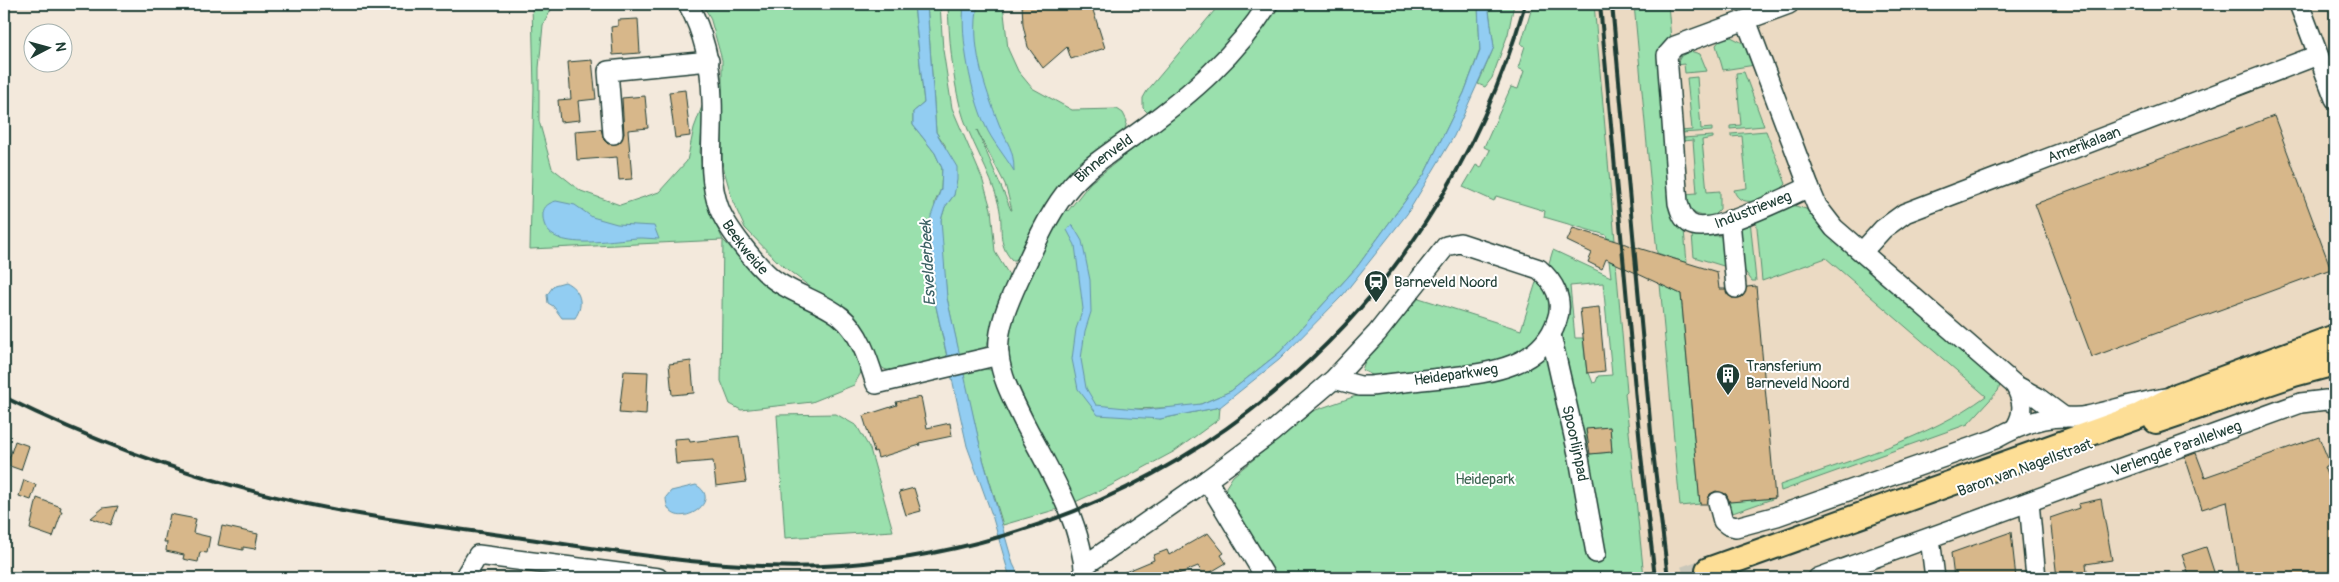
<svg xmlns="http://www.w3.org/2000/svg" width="2339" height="582" font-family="Pangolin,sans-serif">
<rect width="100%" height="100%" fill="#f3e9dc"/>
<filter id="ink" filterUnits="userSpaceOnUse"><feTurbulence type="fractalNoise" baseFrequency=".02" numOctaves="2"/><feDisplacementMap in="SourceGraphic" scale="10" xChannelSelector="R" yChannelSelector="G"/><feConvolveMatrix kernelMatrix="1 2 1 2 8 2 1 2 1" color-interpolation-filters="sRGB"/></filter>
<g filter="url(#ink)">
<path fill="#ebdac3" d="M1594 4H1634L1680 506 1696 447 1682 295 1675 265 1654 31 1670 25 1668 4H2335V578H1644L1625 393 1627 390Z"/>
<path fill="#9ae0ad" stroke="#5c8e70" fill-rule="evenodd" d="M532 4H554L543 25 539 68V121L552 168 581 191 620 205 659 192 687 161 694 128 704 101 700 152 707 205 723 240 761 279 844 328 863 369 854 385 812 402 741 410 730 404 721 381 723 240 530 249 534 89Z
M702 4H914L924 103 913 112V125L935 153 942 168 941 189 935 202V302L947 357 893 372 884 369 876 363 860 321 848 308 814 290 779 263 745 228 733 202 722 163V60L710 17Z
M927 4H940L943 50 952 108 982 178 991 209 995 252 1009 275 987 345C981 355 969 354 959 354L947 298 941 239V220L945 207 954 195 945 145 936 132Z
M948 4H1003L1008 49 1018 71 1032 88 1072 110 1117 109 1123 113 1127 121 1125 129 1064 179 1031 229 1019 258 1015 260H1012C996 243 1004 227 999 206 991 171 969 141 960 106 952 74 949 37 948 4ZM977 130 1005 184 1012 210H1011Z
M1220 4H1258L1228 46 1157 111 1148 113 1143 108V98L1147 91Z
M1276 4H1478L1480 50 1464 93 1424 175 1357 267 1280 352 1231 391 1201 404 1185 407 1135 409 1160 419 1220 407 1219 419 1175 451 1110 486 1073 503 1008 363C1004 306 1040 257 1065 209L1068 211 1090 183 1167 122Z
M1488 4H1514L1508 34 1492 78 1485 87 1478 84 1494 47Z
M1533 4H1594L1615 240 1607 238 1606 235 1544 217 1545 211 1496 196 1494 201 1463 187 1476 165 1481 168 1490 150 1484 147 1511 87 1518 89 1524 71 1518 68 1525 46 1521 44Z
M1634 4H1668L1671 40 1659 59 1658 69 1671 211 1684 230 1687 263 1657 253Z
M1731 37 1745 44 1755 65 1723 70 1716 45 1721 39Z
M1690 51 1700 54 1707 71 1685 73 1684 64 1676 65 1681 56Z
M1744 72 1764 126 1730 129V126L1741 125 1736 73Z
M1697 77 1701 129 1712 128V131L1681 133V131L1692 130 1687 78Z
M1766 131 1786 184C1776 196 1740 213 1734 190L1747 188 1742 136 1731 137V134Z
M1713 136V138L1702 140 1707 192 1720 191V209L1713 216C1696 217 1687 212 1685 194L1697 193 1693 140 1682 141V138Z
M1792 205 1806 209 1836 243 2001 382 1998 391 1968 424 1781 491 1780 485C1846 462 1931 437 1986 396L1826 258 1762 281 1756 217Z
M1750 219 1756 281H1752L1741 266 1740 227Z
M1692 235 1723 236 1730 268 1694 257Z
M1553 250 1611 277 1609 261 1616 264 1627 391 1625 393 1644 577 1278 578 1225 496 1226 487 1233 476 1313 411 1353 397 1523 367 1562 341V284L1549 263ZM1603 283 1612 375 1598 376 1596 382 1593 383 1589 373H1587L1583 338H1575L1570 286ZM1610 427 1612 452 1588 454 1586 430Z
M1537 279 1547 291 1551 304 1545 333 1512 361 1380 379 1362 370 1365 361 1419 298 1521 330Z
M1660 284 1681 294 1700 504 1680 506Z
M979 367 994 371 1008 406 1058 509 1003 525 983 459 963 373Z
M836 414 857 426 870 449 893 531 785 538 777 415Z
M1775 498 1727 515 1723 502Z"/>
<path fill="#92cdf2" stroke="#6493a6" d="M914 4H927L936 132 957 167V180L954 195 945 207 941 220 947 298 983 459 1013 564 1020 578H1010L992 515 967 446 935 302 930 240 931 216 941 189 942 168 935 153 913 125V112L924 103Z
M964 4H978C970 46 984 85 999 124 1007 144 1014 148 1014 171 1005 156 992 141 985 125 971 93 960 38 964 4Z
M1478 4H1488L1494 47 1454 136 1407 214 1343 295 1279 360 1220 407 1160 419 1098 415 1078 389 1072 359 1076 329 1083 309 1075 245 1067 230 1072 224 1082 241 1090 280 1091 312 1085 331 1081 359 1086 388 1096 405 1146 410 1201 404 1231 391 1280 352 1357 267 1424 175 1464 93 1480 51Z
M556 201 575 205 592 217 617 224 654 226 659 239C654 239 648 238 643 238 619 237 540 258 543 213 544 206 549 203 556 201Z
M565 282C580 289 585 304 575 318H562L553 306 548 303 547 295 554 285Z
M696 485C728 503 666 537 666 497L671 491Z"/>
<path fill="#d7b78a" stroke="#1f3d34" d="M1022 4H1091L1105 48 1071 59 1067 47 1043 68 1028 47 1023 25Z
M638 19 640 53 613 55 611 27 618 26V20Z
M592 60 596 99 578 101 580 120 560 122 558 100 571 99 568 62Z
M685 90 690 136 675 138 669 92Z
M645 96 648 128 628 130 632 179 619 180 617 157 577 160 575 131 601 129 604 140 608 144 619 143 624 134 622 98Z
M2274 116 2331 269 2092 357 2035 204Z
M1573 228 1717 272 1719 289H1725L1732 298 1742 297 1747 287 1756 286 1775 498 1730 502 1726 494 1716 491 1710 494 1707 504H1700L1681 294 1606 259 1602 269 1588 262 1592 253 1567 241Z
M1599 307 1605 371 1587 373 1580 309Z
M691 361 694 393 672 395 669 364Z
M624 371 648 372 646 415 619 413Z
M921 397 927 428 950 423 952 436 919 443 920 445 878 458 876 451 874 452 863 416 897 405 896 402Z
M1610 427 1612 452 1590 454 1586 429Z
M739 436 746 482 716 486 713 461 676 464 674 439 689 438 690 442Z
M2319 437 2330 464 2324 467 2335 496V578H2239L2227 501 2202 509 2185 457 2196 453 2205 477Z
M15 441 29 446 21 470 7 465Z
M24 480 36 485 31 500 19 496Z
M914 488 921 511 906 515 899 492Z
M37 498 61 507 60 511H62L53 537 30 529Z
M2101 499 2112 560 2086 564 2088 578H2057L2050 518 2079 508 2078 504Z
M118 506 111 525 91 518 103 508Z
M170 514 196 519 193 533 210 537 207 553 200 552 198 562 183 559 184 555 166 551 167 542H164Z
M222 526 258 534 255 549 243 547V550L218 545Z
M2011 532 2016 578H1954L1951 553Z
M1208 533 1224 553 1221 555 1226 563 1204 576 1198 566 1168 578H1111L1154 560 1153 556 1154 555 1167 550 1169 555Z
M2206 547 2216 578H2190L2182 555Z"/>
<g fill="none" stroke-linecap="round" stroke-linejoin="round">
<path stroke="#c9c7ba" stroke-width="24" stroke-dasharray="24 12" stroke-linecap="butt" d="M1685 578 1708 570"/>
<g stroke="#1f3d34" stroke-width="22">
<g id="minor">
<path id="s1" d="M688 4C704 33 711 65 712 99 714 135 706 173 719 208 726 227 756 265 772 278 792 294 822 301 841 317 860 332 869 362 876 384L999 355"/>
<path d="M2299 4 2335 99"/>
<path d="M1746 20 1809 187C1787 197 1708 238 1689 223 1682 218 1680 210 1678 203L1667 55 1675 46 1789 4"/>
<path d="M613 134 608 71 709 61"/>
<path d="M1809 187 1817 206 1834 228 2015 385 2037 397 2064 417"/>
<path d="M1730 220 1736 288"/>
<path id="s2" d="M1862 252 1883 229 1905 213 2318 55"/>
<path id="s3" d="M1551 335 1579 458 1596 553"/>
<path d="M2015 385C2023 400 2025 412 2016 427"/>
<path d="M1207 480 1266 578"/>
<path d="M1718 502 1723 521 1728 525 1736 527 1777 516 1995 439C2016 427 2039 417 2064 417 2072 417 2079 418 2087 416 2114 410 2139 402 2166 398"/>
<path d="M2029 502 2036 578"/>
<path d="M1930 538 1935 578"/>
<path d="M1084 566 1207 480 1272 432 1334 379 1377 333 1446 246 1460 243 1539 269C1554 282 1564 300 1557 320 1541 369 1487 373 1443 378 1419 380 1395 383 1371 386H1360L1334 379"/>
<path id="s4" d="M1085 577C1082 521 1048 469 1023 420 1013 399 1002 380 999 356 996 329 1009 301 1020 277 1035 246 1049 211 1072 185 1092 163 1119 147 1143 129 1192 93 1236 55 1268 4"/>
<path d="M464 578 478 555 658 578"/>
<path id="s5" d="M1818 578 2301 403 2326 400 2335 403"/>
</g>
</g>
<g stroke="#1f3d34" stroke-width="28">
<path id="major" d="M2156 421 2294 374 2335 363
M1708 570 2139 416 2179 395 2335 337"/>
</g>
<use href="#minor" stroke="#fff" stroke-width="19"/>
<use href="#major" stroke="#fdde96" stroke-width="24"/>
<path stroke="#1f3d34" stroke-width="4" d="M1600 4 1641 455 1655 578
M1612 4 1652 443 1668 578
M4 397C96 443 193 478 293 501 364 517 436 526 508 536 618 551 730 573 842 565 1168 541 1436 318 1525 4"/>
</g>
</g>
<defs>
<g id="station-pin" transform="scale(1.25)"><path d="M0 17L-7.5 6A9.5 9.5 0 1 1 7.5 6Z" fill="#1f3d34" stroke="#fff"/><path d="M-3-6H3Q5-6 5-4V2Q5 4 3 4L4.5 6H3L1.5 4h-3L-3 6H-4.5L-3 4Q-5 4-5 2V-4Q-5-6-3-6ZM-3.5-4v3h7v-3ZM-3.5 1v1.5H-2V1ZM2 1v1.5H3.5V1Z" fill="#fff"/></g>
<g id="building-pin" transform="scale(1.25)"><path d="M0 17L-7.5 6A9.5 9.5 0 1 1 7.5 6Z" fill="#1f3d34" stroke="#fff"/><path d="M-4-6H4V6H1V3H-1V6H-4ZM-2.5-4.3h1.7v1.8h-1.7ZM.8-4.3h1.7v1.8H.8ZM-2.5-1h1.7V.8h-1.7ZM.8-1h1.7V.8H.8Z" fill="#fff"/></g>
</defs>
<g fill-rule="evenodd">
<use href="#station-pin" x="1376" y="282"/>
<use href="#building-pin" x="1728" y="375"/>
</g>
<g text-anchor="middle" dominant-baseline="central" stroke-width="4" stroke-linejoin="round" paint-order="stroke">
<g font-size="15" fill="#1f3d34" stroke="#fff">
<text stroke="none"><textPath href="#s2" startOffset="250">Amerikalaan</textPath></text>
<text stroke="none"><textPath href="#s4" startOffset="469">Binnenveld</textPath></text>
<text transform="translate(1753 210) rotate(-21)">Industrieweg</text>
<text stroke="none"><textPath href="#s1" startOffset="256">Beekweide</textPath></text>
<text transform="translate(1456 375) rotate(-8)">Heideparkweg</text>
<text stroke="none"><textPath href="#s3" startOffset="111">Spoorlijnpad</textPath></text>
<text stroke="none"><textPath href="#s5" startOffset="381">Verlengde Parallelweg</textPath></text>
<text transform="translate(2025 468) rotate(-20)">Baron van Nagellstraat</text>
</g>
<g font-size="15" fill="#1f3d34" stroke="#fff" text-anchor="start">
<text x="1394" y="282">Barneveld Noord</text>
<text x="1746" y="366">Transferium<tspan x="1746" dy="17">Barneveld Noord</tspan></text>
</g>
<g font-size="15" fill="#3e6652" stroke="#fff">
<text x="1485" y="479">Heidepark</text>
</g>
<g font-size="16" font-style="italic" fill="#3c6164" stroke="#fff">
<text transform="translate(928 263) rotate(-93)">Esvelderbeek</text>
</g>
</g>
<rect width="2339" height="582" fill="none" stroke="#fff" stroke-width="20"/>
<rect x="10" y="10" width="2319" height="562" fill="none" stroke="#1f3d34" stroke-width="2" filter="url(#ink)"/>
<g transform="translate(48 48) rotate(84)"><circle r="24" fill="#ffffff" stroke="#a5b1ae"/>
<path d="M0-4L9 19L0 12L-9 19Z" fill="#1f3d34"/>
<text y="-8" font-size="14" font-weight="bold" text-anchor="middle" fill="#1f3d34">N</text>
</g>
</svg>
